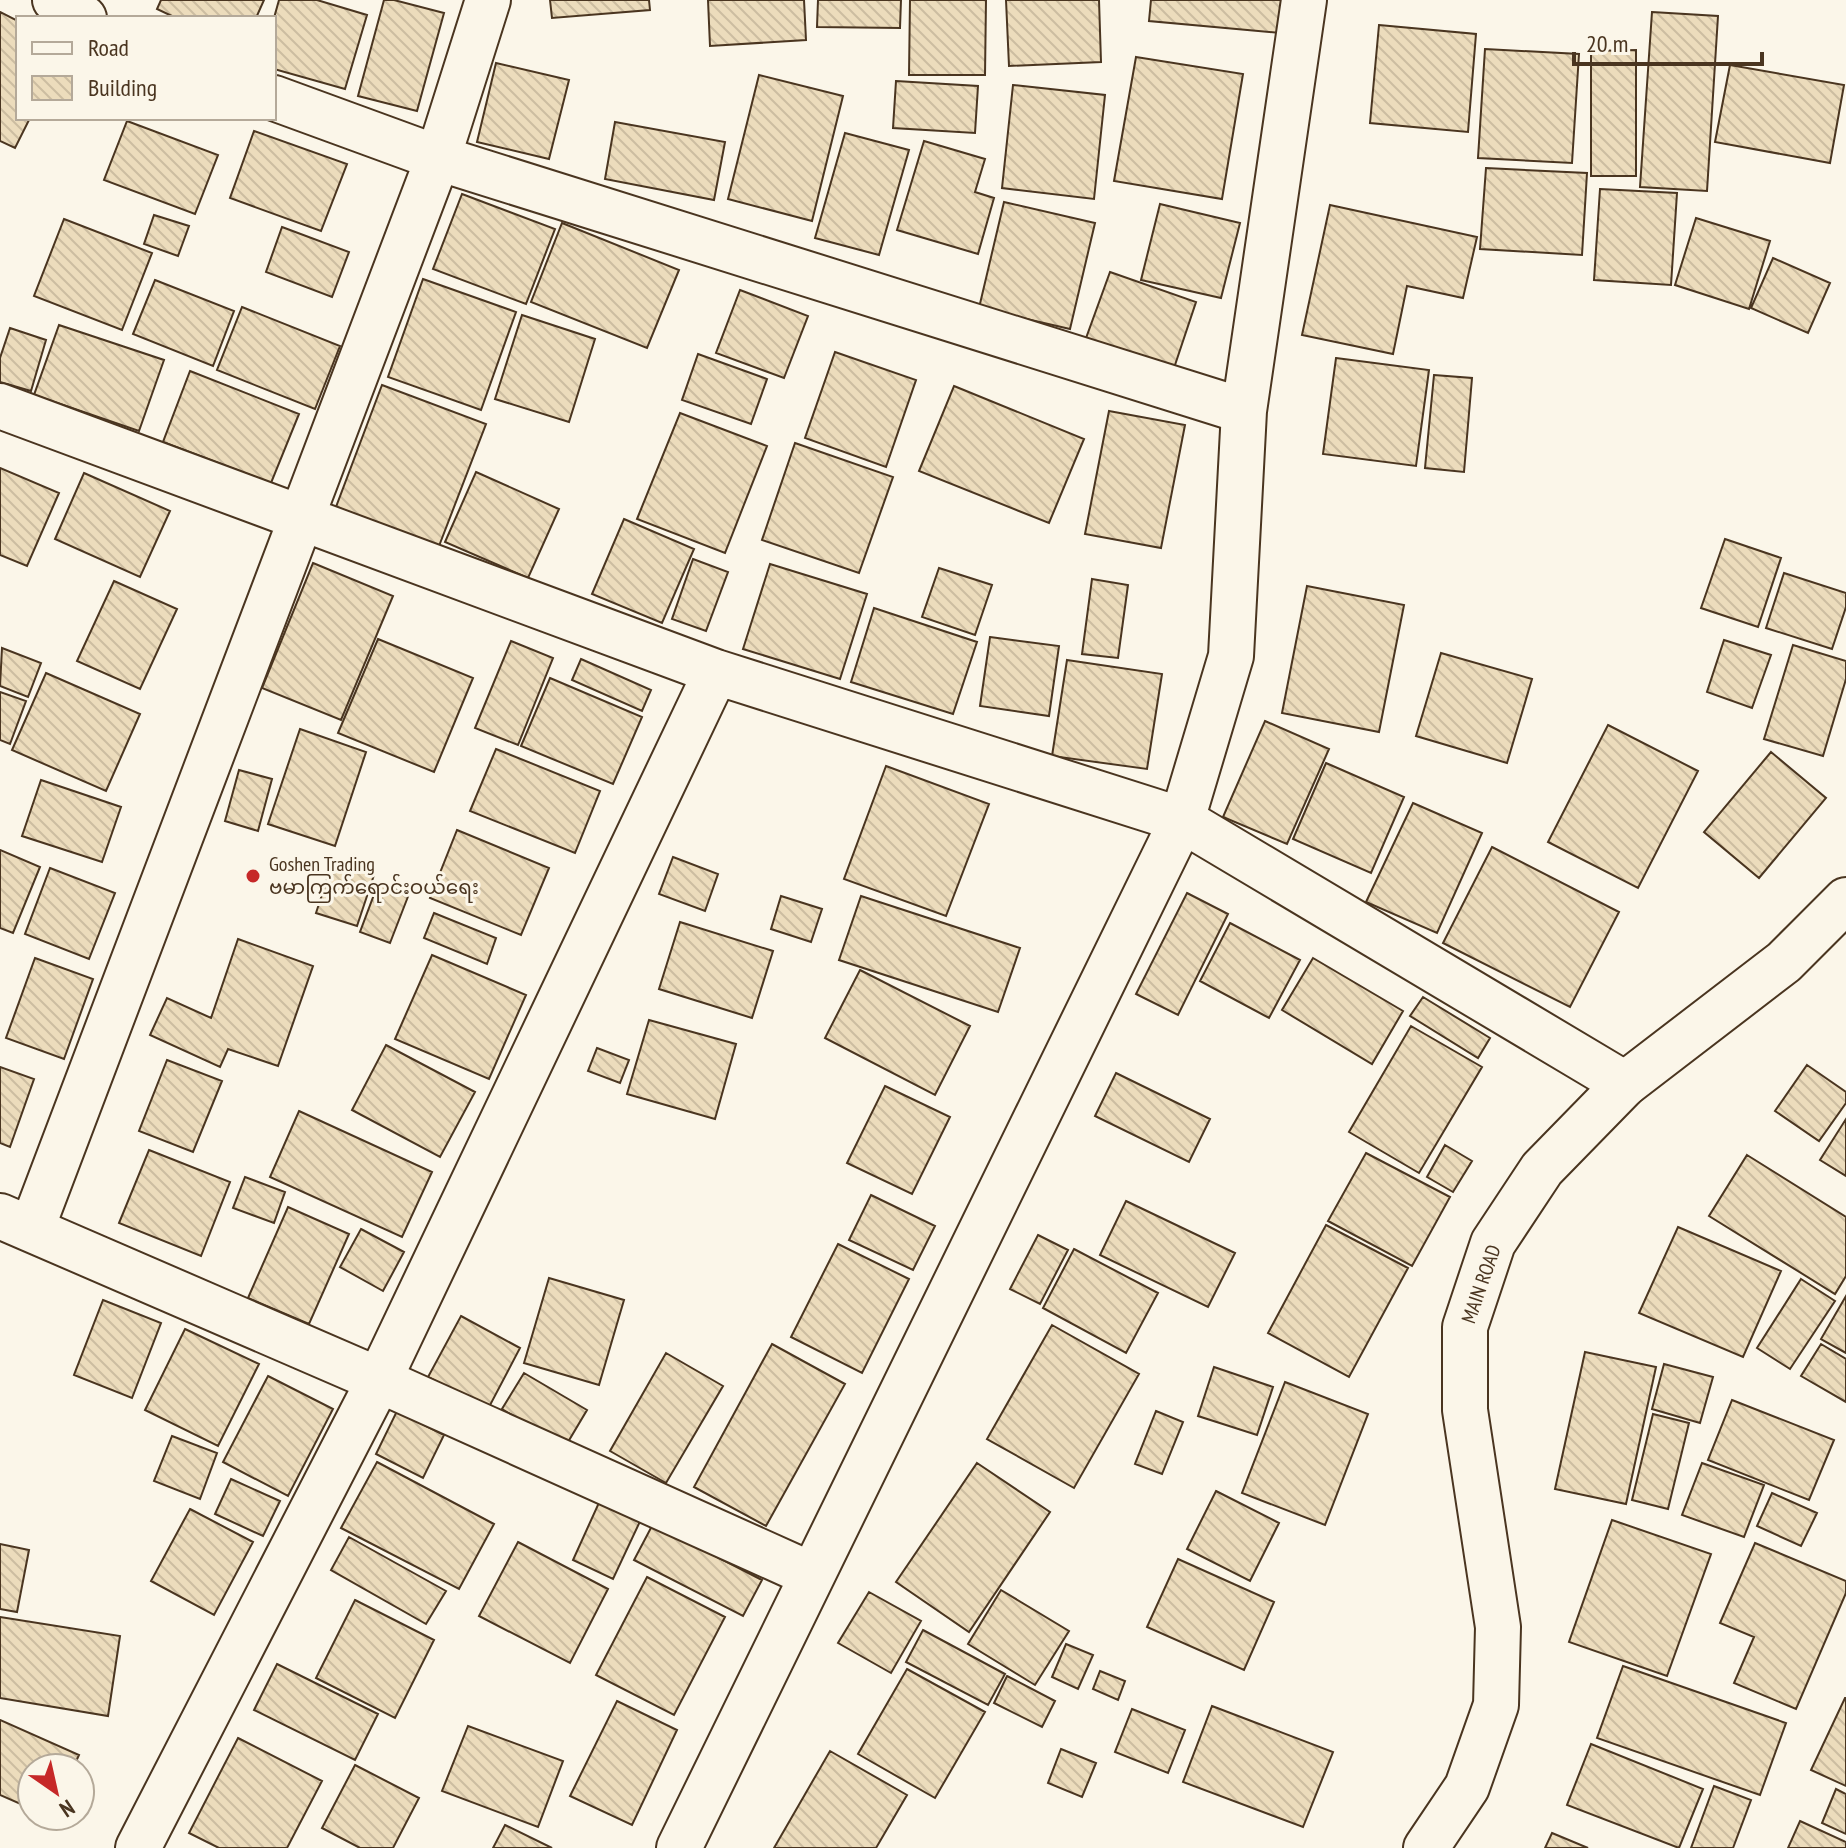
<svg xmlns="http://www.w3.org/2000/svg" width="1846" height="1848" font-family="'PT Sans Narrow','Noto Sans Myanmar',sans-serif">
<defs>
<pattern id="building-back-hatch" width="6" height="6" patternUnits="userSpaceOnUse" patternTransform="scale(2)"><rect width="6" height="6" fill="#ecdcbc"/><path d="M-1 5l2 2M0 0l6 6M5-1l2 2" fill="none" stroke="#ccbda1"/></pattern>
</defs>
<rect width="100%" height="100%" fill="#fbf6e9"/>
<path fill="url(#building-back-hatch)" stroke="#4a3520" stroke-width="2" d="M161 0H264L256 18H176L157 9Z
M279 0H317L367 15 345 89 274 69V18Z
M384 0H394L444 13 417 111 358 96Z
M550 0H649L650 10 552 18Z
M708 0H804L806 40 710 46Z
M818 0H901L900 28 817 27Z
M910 0H986L985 75H909Z
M1006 0H1099L1101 62 1009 66Z
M1151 0H1283L1280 33 1149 21Z
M0 12 18 21V118H30L15 148 0 141Z
M1652 12 1718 16 1707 191 1640 187Z
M1379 25 1476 34 1468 132 1370 123Z
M1485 49 1579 54 1572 163 1478 158Z
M1636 50V176H1591V51Z
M1136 57 1243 74 1222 199 1114 181Z
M496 63 569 80 549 159 477 142Z
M1730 65 1844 85 1830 163 1715 142Z
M759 75 843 96 812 221 728 199Z
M896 81 978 86 975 133 893 128Z
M1013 85 1105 95 1094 199 1002 188Z
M127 121 218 155 195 214 104 180Z
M615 122 725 142 714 200 605 179Z
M254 131 347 164 321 231 230 198Z
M845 133 909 150 879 255 815 238Z
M924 141 985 159 975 192 994 198 978 254 897 230Z
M1486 168 1587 173 1582 255 1480 249Z
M1600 189 1677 193 1671 285 1594 280Z
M462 194 555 229 526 304 433 269Z
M1004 202 1095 223 1070 329 979 308Z
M1160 204 1240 223 1221 298 1141 280Z
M1330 205 1477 237 1463 298 1407 286 1393 354 1302 335Z
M154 215 189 226 178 256 144 244Z
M1696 218 1770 241 1749 309 1675 285Z
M64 219 152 253 122 330 34 296Z
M562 223 679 270 647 348 531 302Z
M282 227 349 252 332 297 266 272Z
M1773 258 1830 283 1808 333 1751 308Z
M1110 272 1196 302 1173 371 1085 341Z
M423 279 516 312 481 410 388 377Z
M155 280 234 311 213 366 133 334Z
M740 290 808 316 784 378 716 353Z
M242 307 340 346 315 409 217 370Z
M522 315 595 339 569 422 495 399Z
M59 325 164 360 139 431 34 395Z
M10 328 46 340 31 391 0 382V358Z
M835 352 916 380 886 467 805 438Z
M698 354 767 379 751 424 682 400Z
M1336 358 1429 370 1416 466 1323 454Z
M190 371 299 414 271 483 163 442Z
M1434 375 1472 378 1464 472 1425 468Z
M382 385 486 424 439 546 336 507Z
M954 386 1084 439 1049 523 919 471Z
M1109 411 1185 425 1161 548 1085 534Z
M680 413 767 446 725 553 637 519Z
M795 443 893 477 859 573 762 540Z
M0 468 59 493 27 566 0 555Z
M476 472 559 509 528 578 445 542Z
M84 473 170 511 140 577 55 539Z
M624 519 694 549 662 623 592 594Z
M1725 539 1781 558 1758 627 1701 608Z
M693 559 728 572 706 631 672 619Z
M313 563 393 596 341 720 262 688Z
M770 564 867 594 840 679 743 649Z
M939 568 992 585 975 635 922 617Z
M1784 573 1846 593V607L1832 649 1766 628Z
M1092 579 1128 585 1118 658 1082 654Z
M114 581 177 609 140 689 77 661Z
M1307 586 1404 605 1379 732 1282 713Z
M874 608 977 642 953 714 851 682Z
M990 637 1059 646 1049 716 980 706Z
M378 639 473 678 434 772 338 733Z
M1724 640 1771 655 1752 708 1707 692Z
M511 641 553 658 518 745 475 728Z
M1793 645 1846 661V679L1823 756 1764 739Z
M2 648 41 663 28 697 0 686Z
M1441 653 1532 679 1507 763 1416 736Z
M581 659 651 690 642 711 572 680Z
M1067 660 1162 674 1147 769 1052 756Z
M46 673 140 714 106 791 12 750Z
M550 678 642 717 613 784 521 746Z
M0 692 26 701 10 744 0 740Z
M1265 721 1329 749 1287 844 1223 817Z
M1608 725 1698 771 1638 888 1548 842Z
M300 729 366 752 335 846 268 824Z
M496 749 600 791 575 853 470 811Z
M1771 752 1826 798 1759 878 1704 832Z
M1326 763 1404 797 1371 873 1293 839Z
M886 766 989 804 946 916 844 879Z
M239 770 272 779 258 831 225 821Z
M41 780 121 807 102 862 22 836Z
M1413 803 1482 833 1437 933 1366 902Z
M457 830 549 868 521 935 430 898Z
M1492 847 1619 912 1570 1007 1443 943Z
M0 850 40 867 13 933 0 928Z
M673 857 718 874 705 911 659 894Z
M333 861 374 875 357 926 316 913Z
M50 868 115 893 89 959 25 934Z
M378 884 409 894 390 943 360 932Z
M1187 893 1228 914 1178 1015 1136 994Z
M781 896 822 909 811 942 771 929Z
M861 896 1020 948 998 1012 839 960Z
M434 913 496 938 487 964 424 938Z
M680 922 773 951 752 1018 659 989Z
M1230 923 1300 960 1269 1018 1200 981Z
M238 939 313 966 278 1066 228 1049 220 1067 150 1035 167 998 211 1018Z
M432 955 526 995 489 1079 395 1039Z
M35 958 93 979 64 1059 6 1038Z
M1313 958 1403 1011 1372 1064 1282 1010Z
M860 970 970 1026 935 1095 825 1038Z
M1423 997 1490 1038 1478 1058 1410 1016Z
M649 1020 736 1044 715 1119 627 1094Z
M1411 1026 1482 1067 1419 1173 1349 1132Z
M386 1045 475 1092 440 1157 352 1110Z
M597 1048 629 1060 620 1083 588 1071Z
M167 1060 222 1081 193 1152 139 1131Z
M1807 1065 1846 1092V1103L1819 1141 1775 1111Z
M0 1067 34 1079 10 1147 0 1143Z
M1116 1073 1210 1119 1189 1162 1095 1116Z
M885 1086 950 1117 912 1194 847 1163Z
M299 1111 432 1172 402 1237 270 1177Z
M1846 1119V1176L1820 1160Z
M1445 1145 1472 1161 1453 1192 1427 1177Z
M149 1150 230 1182 201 1256 119 1223Z
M1366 1153 1450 1197 1412 1266 1328 1221Z
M1747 1155 1846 1217V1276L1835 1294 1709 1216Z
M245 1177 285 1192 274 1223 233 1208Z
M871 1195 935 1226 913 1270 849 1240Z
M1126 1201 1235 1253 1208 1307 1100 1255Z
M288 1207 349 1234 309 1324 248 1298Z
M1326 1225 1408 1268 1349 1377 1268 1333Z
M1678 1227 1781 1271 1743 1357 1639 1313Z
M361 1229 404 1252 383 1291 340 1267Z
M1038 1235 1068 1250 1040 1304 1010 1289Z
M838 1244 909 1279 862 1373 791 1337Z
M1074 1249 1158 1293 1126 1353 1043 1308Z
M549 1278 624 1300 599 1385 524 1363Z
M1801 1279 1835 1301 1790 1369 1757 1348Z
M1846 1296V1353L1821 1339Z
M103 1300 161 1323 132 1398 74 1375Z
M461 1316 520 1348 488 1409 428 1377Z
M1052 1325 1139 1374 1074 1488 987 1439Z
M185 1329 259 1364 218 1446 145 1410Z
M772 1344 845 1384 766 1526 694 1487Z
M1821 1344 1846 1359V1402L1801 1376Z
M1585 1352 1656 1367 1626 1504 1555 1489Z
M666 1353 723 1386 666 1483 610 1451Z
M1664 1364 1713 1377 1700 1423 1652 1409Z
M1214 1367 1273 1387 1257 1435 1198 1416Z
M524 1373 587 1410 565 1447 502 1409Z
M268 1376 333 1409 288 1496 223 1462Z
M1285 1382 1368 1414 1325 1525 1242 1493Z
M1732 1400 1834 1440 1809 1500 1708 1460Z
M397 1411 444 1435 423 1478 376 1454Z
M1156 1411 1183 1422 1162 1474 1135 1464Z
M1653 1414 1689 1423 1668 1509 1632 1500Z
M172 1436 217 1453 200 1499 154 1481Z
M377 1462 494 1524 459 1589 341 1528Z
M977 1463 1050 1512 969 1632 896 1582Z
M1702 1463 1764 1485 1744 1537 1682 1515Z
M231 1479 280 1501 263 1536 215 1514Z
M1216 1491 1279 1523 1250 1581 1187 1549Z
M1772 1493 1817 1513 1801 1546 1757 1526Z
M602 1496 643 1515 613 1579 573 1560Z
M190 1509 253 1542 214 1615 151 1581Z
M1612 1520 1711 1554 1667 1676 1569 1642Z
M653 1524 762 1580 743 1616 634 1560Z
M349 1537 446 1591 426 1624 331 1570Z
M518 1542 608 1589 570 1663 479 1616Z
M1755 1543 1846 1581V1593L1796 1709 1734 1683 1754 1637 1720 1623Z
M0 1544 29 1550 17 1612 0 1609Z
M1178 1559 1274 1602 1244 1670 1147 1627Z
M647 1577 725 1617 674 1715 596 1675Z
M1001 1590 1069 1631 1035 1685 968 1644Z
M869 1592 921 1621 891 1673 838 1643Z
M355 1600 434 1640 395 1718 316 1678Z
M0 1617 120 1636 108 1716 0 1698Z
M923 1630 1005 1674 988 1705 906 1662Z
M1066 1644 1093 1655 1078 1689 1052 1677Z
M277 1664 378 1714 355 1760 254 1710Z
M1623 1666 1786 1723 1760 1795 1597 1738Z
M907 1669 985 1712 935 1798 858 1754Z
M1100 1671 1125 1681 1118 1700 1093 1689Z
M1007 1676 1055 1701 1042 1727 994 1703Z
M1845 1698H1846V1786L1811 1770Z
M617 1701 677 1730 632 1825 570 1796Z
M1212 1706 1333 1752 1303 1827 1183 1782Z
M1132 1709 1185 1730 1168 1773 1115 1752Z
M0 1720 79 1755 73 1768H32V1809L0 1795Z
M468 1726 563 1761 538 1827 442 1791Z
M238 1738 322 1781 287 1848H219L189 1833Z
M1591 1744 1703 1789 1679 1848 1567 1805Z
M1061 1749 1096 1763 1082 1797 1048 1783Z
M830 1751 907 1795 876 1848H774Z
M355 1765 419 1798 393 1848H360L322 1828Z
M1714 1786 1751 1800 1733 1848H1691Z
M1836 1789 1846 1794V1834L1822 1823Z
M1800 1821 1846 1842V1848H1788Z
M505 1825 552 1848H493Z
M1552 1833 1588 1848H1545Z"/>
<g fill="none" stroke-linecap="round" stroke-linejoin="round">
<g stroke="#4a3520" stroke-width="48">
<path id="minor" d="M55 0 84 18
M274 98 438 158 1244 411
M0 406 716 672 1182 820 1625 1084
M0 1216 379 1380 812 1575
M32 1228 438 158 488 0
M138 1848 379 1380 716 672
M679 1848 1182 820 1231 656 1244 411 1304 0"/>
</g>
<g stroke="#4a3520" stroke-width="48">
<path id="major" d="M1426 1848 1467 1787 1496 1705 1498 1627 1465 1410V1327L1493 1243 1542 1169 1625 1084 1784 962 1846 900"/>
</g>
<use href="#minor" stroke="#fbf6e9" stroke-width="44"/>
<use href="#major" stroke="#fbf6e9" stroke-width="44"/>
</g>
<circle fill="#c62828" stroke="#fbf6e9" stroke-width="3" cx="253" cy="876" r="8"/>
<g text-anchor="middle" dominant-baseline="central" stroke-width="6" stroke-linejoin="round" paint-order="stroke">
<g font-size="20" fill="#4a3520" stroke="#fbf6e9" text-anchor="start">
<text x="269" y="864">Goshen Trading<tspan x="269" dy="23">ဗမာကြက်ရောင်းဝယ်ရေး</tspan></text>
</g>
<g font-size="20" fill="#4a3520" stroke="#fbf6e9">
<text transform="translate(1481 1284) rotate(-71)">MAIN ROAD</text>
</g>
</g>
<rect x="16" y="16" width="260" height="104" fill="#fbf6e9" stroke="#b4a999" stroke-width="2"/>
<rect x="32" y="42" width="40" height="12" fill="#fbf6e9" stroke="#b4a999" stroke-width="2"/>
<text x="88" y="56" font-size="24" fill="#4a3520">Road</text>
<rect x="32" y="76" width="40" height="24" fill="url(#building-back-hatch)" stroke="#b4a999" stroke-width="2"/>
<text x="88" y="96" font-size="24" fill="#4a3520">Building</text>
<g transform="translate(56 1792) rotate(146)"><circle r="38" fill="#fbf6e9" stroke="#b4a999" stroke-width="2"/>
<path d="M0-6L14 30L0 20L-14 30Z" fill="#c62828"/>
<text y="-12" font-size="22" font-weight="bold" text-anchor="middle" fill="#4a3520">N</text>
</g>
<path d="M1574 52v12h188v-12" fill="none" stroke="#4a3520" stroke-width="4"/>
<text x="1586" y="52" font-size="24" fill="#4a3520" stroke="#fbf6e9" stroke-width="6" paint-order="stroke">20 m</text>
</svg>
